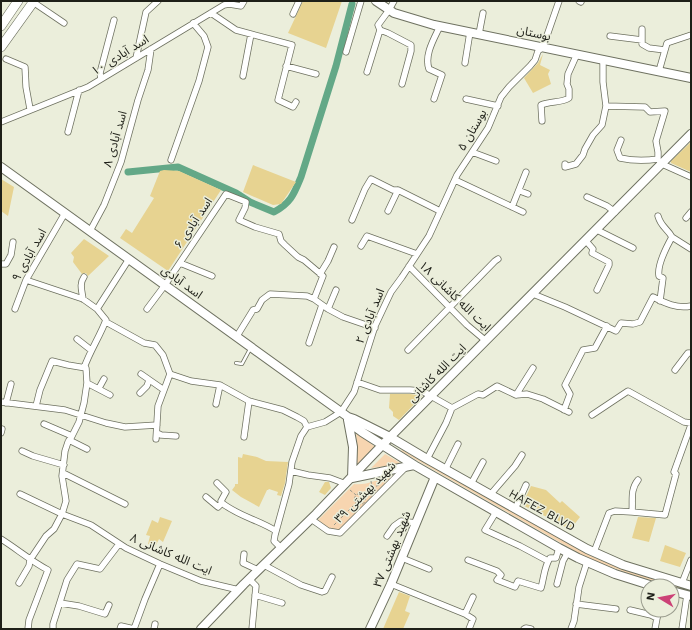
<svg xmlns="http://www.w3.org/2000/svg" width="692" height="630" font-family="'Work Sans','Noto Sans Arabic',sans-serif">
<rect width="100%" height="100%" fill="#ebeedb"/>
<path fill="#f7d5b0" d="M356 431 375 447 356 467 357 449Z
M402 450 591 556 633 573 691 588V591L633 575 589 559 401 451Z
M385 454 402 464 371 468Z
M391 475 393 476 340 531 328 529 317 521 354 484C365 486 380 479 391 475Z"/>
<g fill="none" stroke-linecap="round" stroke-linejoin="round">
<path stroke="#63a887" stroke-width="7" d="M128 172 178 167 236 193 250 202 274 212C291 203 294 194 301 177L336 66 352 4"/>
</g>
<path fill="#e7d391" d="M303 1H342L326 48 288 33Z
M543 54 540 65 550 70 548 74 551 84 533 93 524 78 538 63Z
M691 142V172L671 163V161Z
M253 165 296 182 281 204 273 205 243 192Z
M164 170 179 171 221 190 168 271 120 238 126 229 132 233 154 198 150 196 160 171Z
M1 179 14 187 8 216 1 211Z
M84 239 109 256 88 276 86 273 82 274 73 262 74 257 71 253Z
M390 394H410L422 396 399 420 393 416V412L389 408Z
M243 454 257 457 266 461 288 462 285 483 281 496 277 495 278 492 269 489 268 490H267L259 507 241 497 232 490 235 486V484H238V457L242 458Z
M325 482H329L331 488 325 495 319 492Z
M531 486 546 490 560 503 562 501 580 517 570 530 551 518V519L522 505Z
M160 517 172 521 163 542 159 539 155 547 148 544 150 536 146 535 152 520 158 523Z
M638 517 656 518 649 542 632 538Z
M665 545 686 553 680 567 660 561Z
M399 592 410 596 405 611 410 613 403 629H383Z"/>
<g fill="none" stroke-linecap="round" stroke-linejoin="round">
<g stroke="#6e7160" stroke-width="4">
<path id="lane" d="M236 363 242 364 250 349"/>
</g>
<g stroke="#6e7160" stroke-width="7">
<path id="street" d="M579 1 581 2
M33 2 64 23
M211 13 236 30 292 45 278 100 293 107 296 102
M293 14 299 1
M642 29V44L649 48 665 50
M380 30 388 33 411 45V51L402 84
M479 34 483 13
M610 36 642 40
M346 52 361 1
M136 58 146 12 158 1
M6 59 25 67 26 87 30 109
M465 63 470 32
M286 66 316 74
M659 71 667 43 691 35
M367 72 380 30 378 25 389 10 394 1
M243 76 251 34
M101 79 100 73 114 20
M434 99 442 75 429 69C424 55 434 39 440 26
M466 99 498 106
M606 106 645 107 650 112 665 111 656 141 658 152V159
M542 121 541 105C550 101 562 103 569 98V89L567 84 568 74 577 54
M1 122 88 87 224 5 229 4 241 6 244 1
M68 132 79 90
M621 140 617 150 620 158C633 161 645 161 658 159L662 164 691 177
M472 152 496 161
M171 160 199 81 208 47 204 36 193 23
M565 164V167L576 164 583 155 585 149 593 135 602 125 606 106 603 82V59
M455 180 523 212
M520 191 528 194
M587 197 607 206 615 212
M512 207 526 172
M388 211 398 190 440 211
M658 216C661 227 667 228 672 237
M686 218 691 212
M352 220 365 189 371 179 393 190H398
M597 230 633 248
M90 231 104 205 121 162 138 100 148 70 151 49
M586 241 593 249 592 253 609 262V265L597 290
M361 246 367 236 417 254
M180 263 212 276
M1 264H6L11 255 13 242
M409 266 467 325 486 341
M320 274 328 261 334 247
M26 280 83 299 97 309 106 320C100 336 90 351 84 368
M533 294 565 307 616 331 621 323 633 324 640 322 653 297C665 303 677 309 691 306
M83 299C82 291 79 284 84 277
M660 301 663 278 659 276C657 266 667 246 672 237L691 249
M15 309 26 280 65 213
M97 309 129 259
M147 309 165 285 226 194 246 202 245 208 239 220 255 227 279 234 281 241 285 245 298 257 304 260 323 276 314 299
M328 309 336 290
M106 322 144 343 155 345 163 355 170 374 158 406 156 439
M237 336 253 310 257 309 262 300 270 294 307 296 314 299 328 309 343 317 375 328
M77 339 91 350
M309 343 322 305
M408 350 495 261 498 259
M675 370 688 353H691
M141 374 164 390
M170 374 191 381 220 385 249 401 283 410 297 417 304 421 307 427
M357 382 380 390H410L422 391 452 408
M87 383 110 395
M99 388 104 379
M140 393 147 386 149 380
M516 395 533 368
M1 402 65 410 106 423 125 427 157 425
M6 403 11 384
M216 404 220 385
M36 406 40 390 52 361 68 365 86 368 87 383 84 403 79 422 71 438 68 442 65 451 62 476 66 501 62 514 91 525 126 548 160 564 201 581 239 590
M564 410 570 394 565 385 583 350 595 348 607 326
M592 415 628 391 684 422 691 423
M44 424 72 436
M1 433 2 429
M157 433 161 435 176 436
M244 437 249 401
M69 440 87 449
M22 451 33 456 64 465
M427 459 446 423 452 408 478 394 483 395 497 386 516 395 527 394 543 399 569 412
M445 470 458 444
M291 471 308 475 330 478 346 484
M63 473 125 504
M471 484 483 462
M490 495 515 466 522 455
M206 497 218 507 222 503 221 501 226 492 217 483
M222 503C238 516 259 520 276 531
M515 509 526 485
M496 512 485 530 520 546 548 561
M632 512C633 500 630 490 638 480
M311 519 328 531 340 533 406 467
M387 536 394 526 401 521 416 523
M1 539C17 549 31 561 48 570L29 620 28 629
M281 548 274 541 275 535 289 484 292 462 301 436 307 427 325 422 341 412 354 392 375 326 391 292 402 277 429 236 457 175 488 128 501 97 509 87 530 66 535 60 538 51 543 47 559 1
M594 552 609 513 615 511 632 512 665 515 676 474 674 472 691 425
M244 554 243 563 258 570
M402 558 429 569
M468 560 497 571 501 575 497 580 515 587 518 581 541 588C544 578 544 567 550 558H556L559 548
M264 565 301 585 322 592 325 591 332 577
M249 579 256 586 252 629
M19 583 29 566 30 560 46 536 54 529 62 514 20 494
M682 583 691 560
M391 584 465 614 473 619 469 629
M557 584 563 561 568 552
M255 595 282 603
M60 603 79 606 105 614 109 605
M576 604 616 609
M630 610 651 615 657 618 655 629
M465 614 473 597
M657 618 660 610
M53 629V624L67 580 77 564 100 569 119 544
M120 629 121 626 134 629 145 599 160 564
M154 629 155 624
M524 629 526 628 531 629
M571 629 574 621 579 587 587 562
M682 629 687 595"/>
</g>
<g stroke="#6e7160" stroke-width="10">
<path id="secondary" d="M376 1 394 13 434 25 691 78
M1 167 341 412 348 417 351 424 362 432 414 465 559 548 578 558 615 574 653 586
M348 417 354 419 390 437 427 459 587 549 623 565 691 586
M348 420 353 447 352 478 414 465
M672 591 691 596
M201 629 244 584 316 514 390 437 691 134
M370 629 391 584 435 477"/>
</g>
<g stroke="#6e7160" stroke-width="10">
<path id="primary" d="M1 26 18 1
M1 47 34 1"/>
</g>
<path stroke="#979a8c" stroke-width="1" stroke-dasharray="3 2" stroke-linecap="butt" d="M371 481 372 488
M350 490 356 495
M354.5 499a5.5 5.5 0 1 1 11 0a5.5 5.5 0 1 1-11 0Z
M364 495 372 488 379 485
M334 525 356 503"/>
<use href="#lane" stroke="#fff" stroke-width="2.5"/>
<use href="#street" stroke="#fff" stroke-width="5.5"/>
<use href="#secondary" stroke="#fff" stroke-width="8"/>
<use href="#primary" stroke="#fff" stroke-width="9"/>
</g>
<g text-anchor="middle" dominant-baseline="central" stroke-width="3" stroke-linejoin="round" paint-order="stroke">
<g font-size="12" fill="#1e1f18" stroke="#ebeedb">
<text transform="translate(534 33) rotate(12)">بوستان</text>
<text transform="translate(120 55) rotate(-32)">اسد آبادی ۱۰</text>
<text transform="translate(472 130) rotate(-60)">بوستان ۵</text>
<text transform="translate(115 139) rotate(-74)">اسد آبادی ۸</text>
<text transform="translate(193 223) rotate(-56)">اسد آبادی ۶</text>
<text transform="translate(29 255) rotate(-61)">اسد آبادی ۹</text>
<text transform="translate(182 282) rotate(36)">اسد آبادی</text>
<text transform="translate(455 296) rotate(44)">ایت الله کاشانی ۱۸</text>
<text transform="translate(370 316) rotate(-68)">اسد آبادی ۲</text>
<text transform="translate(437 373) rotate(-45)">ایت الله کاشانی</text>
<text transform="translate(365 492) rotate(-45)">شهید بهشتی ۳۹</text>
<text transform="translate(542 510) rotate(29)">HAFEZ BLVD</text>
<text transform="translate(392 549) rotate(-68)">شهید بهشتی ۳۷</text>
<text transform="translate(171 554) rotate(23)">ایت الله کاشانی ۸</text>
</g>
</g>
<rect width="692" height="630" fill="none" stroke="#1e1f18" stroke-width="4"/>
<g transform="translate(660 598) rotate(280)"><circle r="19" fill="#ebeedb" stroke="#999b8d"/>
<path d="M0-3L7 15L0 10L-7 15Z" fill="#cc4176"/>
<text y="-6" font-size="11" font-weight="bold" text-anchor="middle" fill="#1e1f18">N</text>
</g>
</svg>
